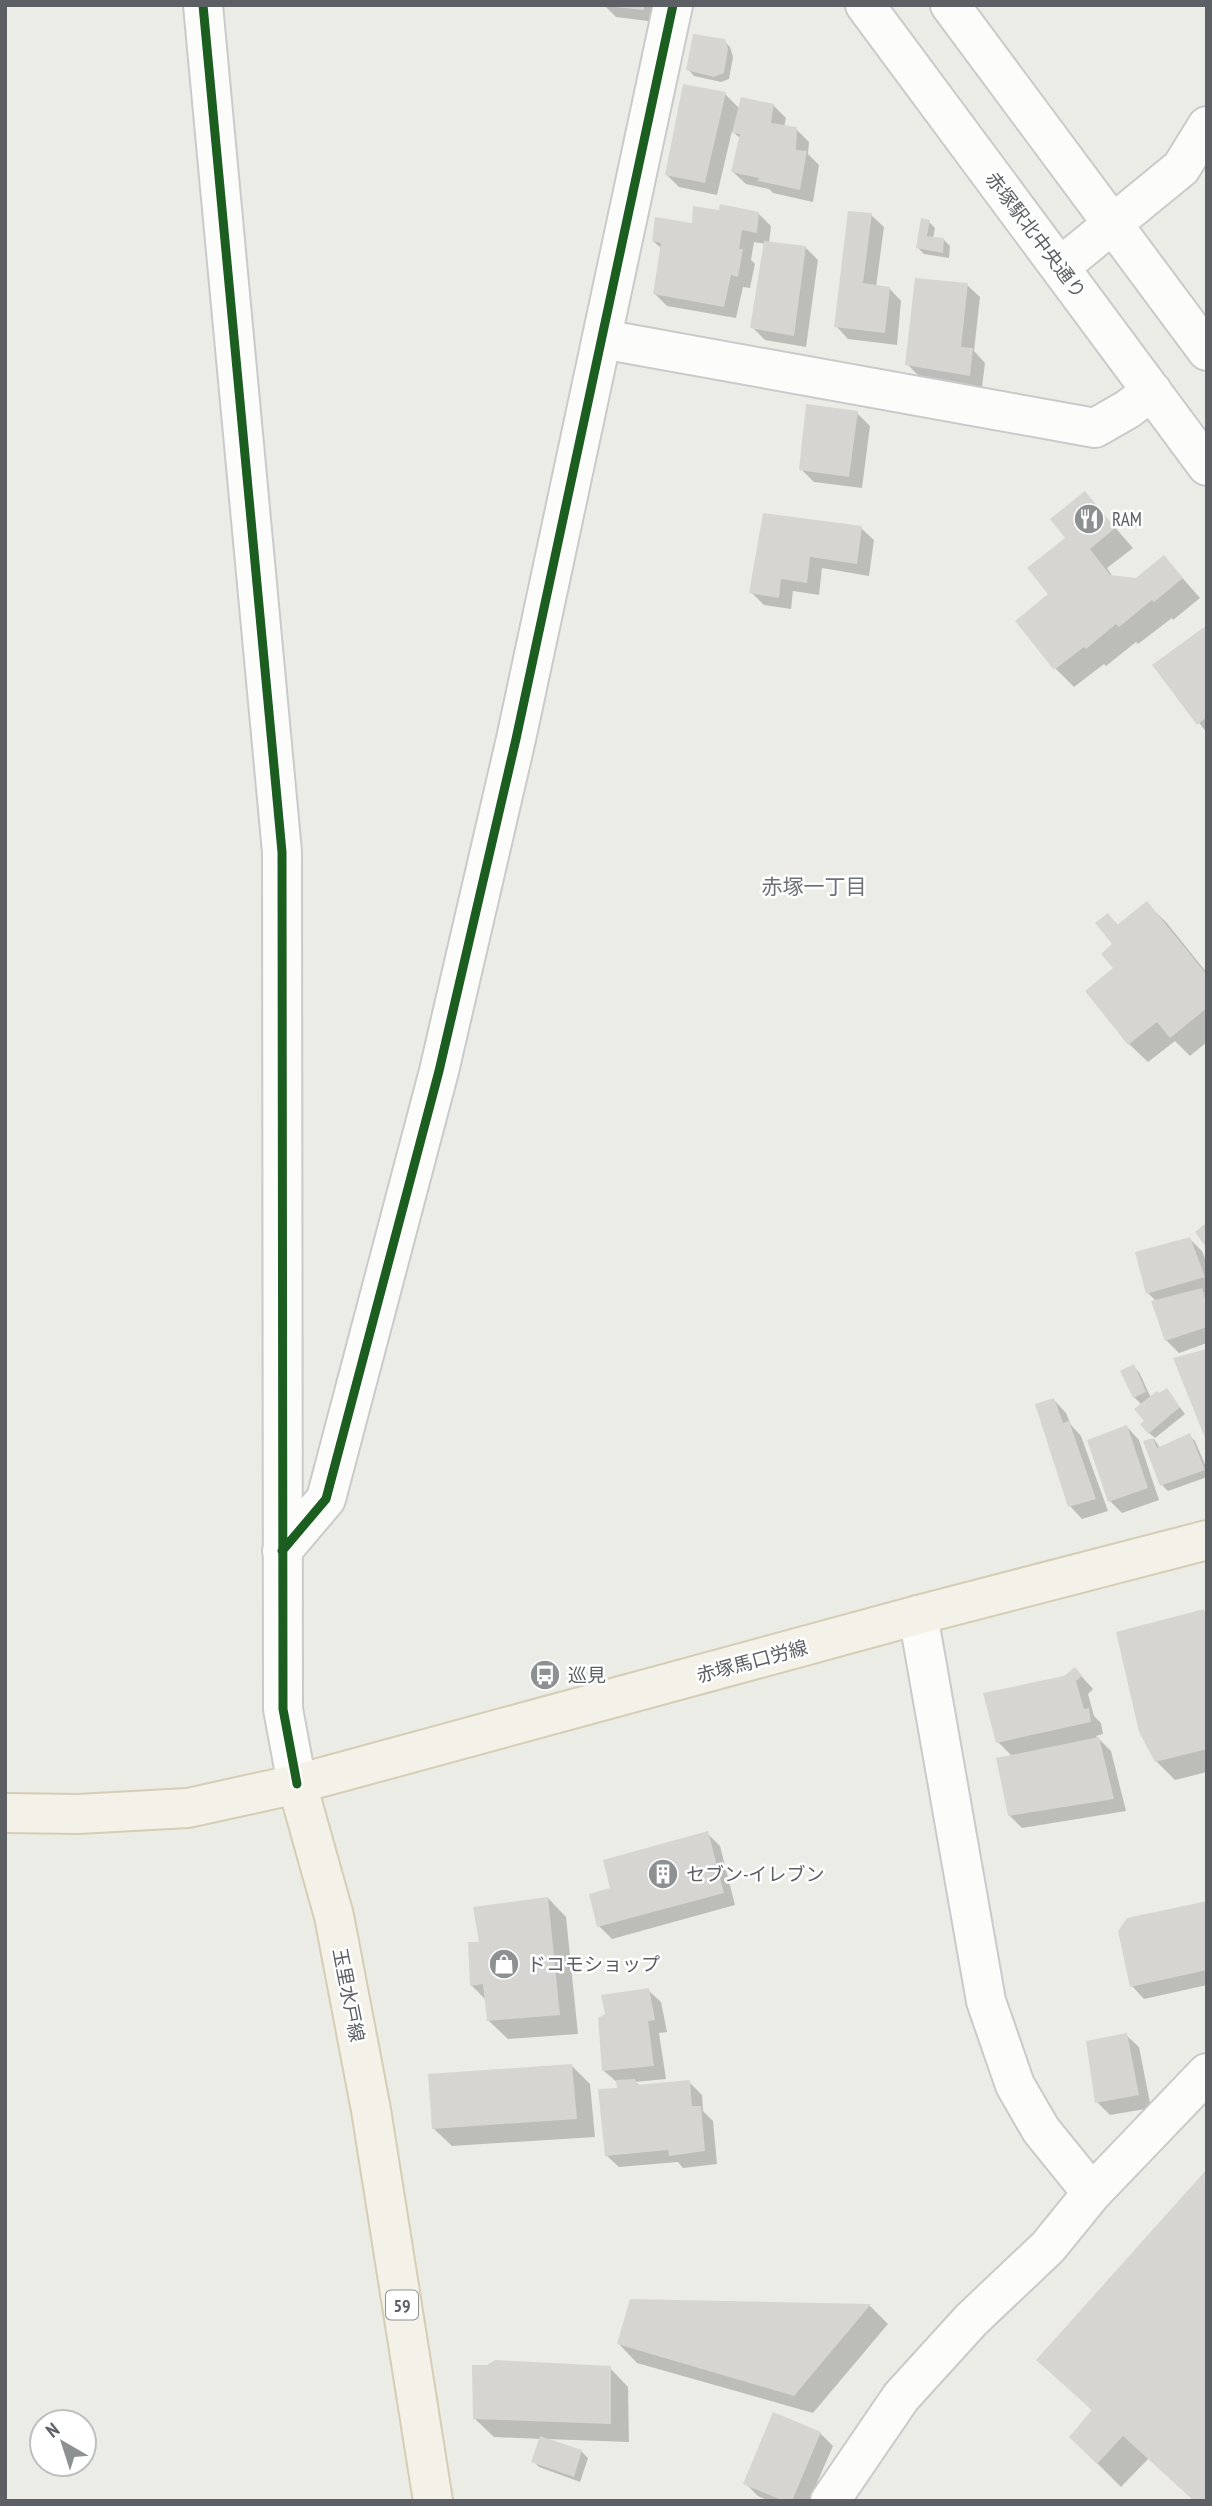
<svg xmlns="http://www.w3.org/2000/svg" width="1212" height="2506" font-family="'PT Sans Narrow','Noto Sans JP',sans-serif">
<rect width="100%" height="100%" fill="#ecece7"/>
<path fill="#0003" d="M604 5H663L656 22 616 17Z
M724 41 730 47 733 57 729 79 721 82 694 76 688 69Z
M725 94 740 109 773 105 786 118 784 127 796 129 809 142 808 154 819 165 813 202 773 193 769 189 746 184 733 172 741 139 732 131 717 195 679 187 667 175Z
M758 213 771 226 769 243 805 247 818 260 806 347 765 340 752 327 765 244 754 242 751 260 755 264 750 288 743 287 736 318 667 306 655 294 662 249 653 241 694 225Z
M871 215 884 227 876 287 889 288 901 301 897 345 848 339 836 326Z
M929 222 935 228 933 238 944 240 950 246 949 258 924 254 918 248Z
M967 285 980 297 974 351 985 363 982 387 920 377 907 364Z
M857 413 870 426 862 488 814 482 801 469Z
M1085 493 1133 548 1107 568 1113 577 1136 580 1164 557 1200 598 1173 620 1172 618 1138 644 1136 642 1106 666 1104 664 1074 687 1056 669 1017 621 1051 594Z
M764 515 861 528 874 540 869 576 822 568 819 595 793 591 791 609 764 605 751 592Z
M1207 626V733L1154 665Z
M1147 904 1166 922 1207 973V1042L1190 1056 1175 1041 1148 1062 1129 1044 1108 915 1119 926Z
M1190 1239 1202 1251 1207 1263V1292L1204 1293 1207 1295V1343L1179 1353 1166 1340 1156 1301 1148 1293Z
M1133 1366 1139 1372 1151 1398 1167 1390 1185 1414 1155 1438 1149 1433 1142 1405 1134 1397Z
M1054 1400 1066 1413 1071 1425 1081 1436 1108 1511 1082 1519 1070 1506Z
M1127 1427 1139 1440 1159 1500 1122 1513 1110 1501Z
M1189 1435 1195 1441 1207 1469V1477L1168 1491 1162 1485 1145 1442 1154 1439 1160 1448Z
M1203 1611 1207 1615V1772L1175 1780 1156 1761Z
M1075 1669 1093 1689 1088 1694 1094 1716 1101 1723 1103 1734 1096 1736 1111 1751 1126 1811 1022 1828 1010 1816 1012 1756 998 1742Z
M707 1833 720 1846 735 1905 612 1939 599 1926 612 1889Z
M548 1898 566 1917 578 2034 508 2039 489 2021 487 2001 471 1985 481 1944Z
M1207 1903V1985L1144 1999 1132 1986Z
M648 1990 661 2002 667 2032 659 2033 666 2079 635 2082 640 2086 689 2082 702 2095 703 2111 713 2121 717 2164 683 2168 678 2162 619 2167 606 2155 619 2090 618 2083 604 2071Z
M1126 2035 1139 2047 1151 2108 1110 2115 1097 2102Z
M571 2065 590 2084 595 2137 452 2146 433 2128Z
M1207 2171 1148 2459 1121 2487 1071 2437 1093 2411 1038 2360Z
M632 2301 870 2306 888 2324 813 2413 637 2363 619 2344Z
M610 2368 628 2387 629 2442 547 2439 582 2452 588 2458 580 2482 539 2467 533 2461 541 2439 494 2437 475 2419Z
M820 2433 833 2446 809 2501H769L758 2496 745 2483Z"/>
<path fill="#d6d5d2" d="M615 5H644V10L615 7Z
M693 34 725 39 728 49 724 73 714 77 686 70Z
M683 84 726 92 705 183 665 175Z
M741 97 774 104 771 123 797 127 796 150 807 151 800 190 758 181 759 178 731 172 740 134 732 133Z
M720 204 759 212 757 233 742 230 739 249H743L738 277 731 275 724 307 653 294 661 243 652 241 655 217 692 223 693 206 719 210Z
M848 211 872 213 863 283 890 287 885 333 834 327Z
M921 218 930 220 927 236 944 238 943 253 916 248Z
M764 241 806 246 794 336 750 328Z
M915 278 968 283 961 347 973 348 970 376 905 365Z
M806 404 858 411 849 477 799 470Z
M1085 491 1115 528 1090 549 1110 575 1136 578 1164 555 1183 578 1154 602 1152 600 1119 627 1116 624 1086 649 1084 647 1054 670 1015 621 1048 594 1027 568 1065 538 1050 519Z
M763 513 862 526 857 564 810 557 807 583 781 579 779 598 749 593Z
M1207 625V717L1197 725 1152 665Z
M1147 901 1207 975V1008L1170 1038 1157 1022 1128 1045 1085 991 1113 968 1101 954 1112 944 1095 923 1108 913 1117 925Z
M1207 1222V1249L1195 1232Z
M1190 1237 1205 1277 1146 1294 1135 1252Z
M1202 1288 1207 1305V1327L1165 1341 1151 1301Z
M1207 1349V1443L1173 1358Z
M1134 1364 1146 1392 1133 1398 1120 1371Z
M1167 1388 1180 1407 1148 1434 1140 1424 1144 1421 1134 1409 1157 1391 1159 1393Z
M1054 1398 1063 1423 1069 1421 1096 1499 1068 1507 1035 1404Z
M1127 1425 1148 1488 1108 1502 1087 1440Z
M1190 1433 1205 1470 1160 1486 1143 1441 1153 1438 1157 1448Z
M1204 1609 1207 1621V1749L1155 1762 1139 1732 1116 1632Z
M1075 1667 1082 1676 1076 1681 1084 1709 1089 1708 1091 1722 996 1743 983 1693 1064 1676Z
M1099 1737 1114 1799 1008 1816 996 1758Z
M708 1831 724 1893 597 1927 589 1894 610 1888 603 1860Z
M548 1897 560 2015 487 2021 483 1984 470 1986 468 1942H479L473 1907Z
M1207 1901V1970L1130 1987 1118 1931 1127 1918Z
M649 1988 655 2020 648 2021 654 2066 602 2071 598 2018 605 2014 601 1995Z
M1127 2033 1139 2095 1095 2103 1086 2041Z
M572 2064 577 2119 432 2129 428 2074Z
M635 2079 637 2085 690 2080 692 2106H701L705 2151 669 2156 668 2150 605 2156 598 2089 617 2088 616 2080Z
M1207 2169V2501H1194L1123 2436 1097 2464 1069 2437 1092 2410 1036 2360Z
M630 2299 871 2304 794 2396 617 2344Z
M495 2360 611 2366V2424L473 2419 472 2365H487Z
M773 2412 821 2432 792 2501H784L743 2484Z
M540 2436 582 2450 574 2477 531 2462Z"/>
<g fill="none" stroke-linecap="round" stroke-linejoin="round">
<g stroke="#c9cac9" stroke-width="42">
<path id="minor" d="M203 5 282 852 283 1709 297 1784
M865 5 1207 466
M950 5 1207 351
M1060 267 1181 168 1207 126
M602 339 1095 428 1128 409 1152 391
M282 1551 326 1499 439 1071 516 739 673 5
M918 1615 986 2001 1015 2085 1041 2130 1092 2193
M830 2501 901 2397 971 2320 1048 2247 1092 2193 1207 2073"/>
</g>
<g stroke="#d5cdb4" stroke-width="42">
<path id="major" d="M297 1784 334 1916 371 2110 433 2501
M5 1813 78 1814 188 1808 297 1784 918 1615 1207 1540"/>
</g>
<use href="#minor" stroke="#fcfcfb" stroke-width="38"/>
<use href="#major" stroke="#f3f1e8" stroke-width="38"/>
<g stroke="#fff" stroke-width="13">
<path id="cycleway" d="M203 5 282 852 283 1709 297 1784
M282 1551 326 1499 439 1071 516 739 673 5"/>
</g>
<use href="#cycleway" stroke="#1b5e20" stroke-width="9"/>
</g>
<defs>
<g id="restaurant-disc" transform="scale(1.575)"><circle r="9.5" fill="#8e9192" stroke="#fff"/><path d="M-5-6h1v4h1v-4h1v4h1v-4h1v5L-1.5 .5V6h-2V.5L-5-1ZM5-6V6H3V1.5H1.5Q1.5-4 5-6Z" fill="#fff"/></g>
<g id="bus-disc" transform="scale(1.575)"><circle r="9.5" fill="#8e9192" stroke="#fff"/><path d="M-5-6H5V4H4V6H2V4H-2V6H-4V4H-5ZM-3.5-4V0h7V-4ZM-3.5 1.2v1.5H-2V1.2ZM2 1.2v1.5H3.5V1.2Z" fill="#fff"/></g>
<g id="building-disc" transform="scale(1.575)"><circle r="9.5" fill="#8e9192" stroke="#fff"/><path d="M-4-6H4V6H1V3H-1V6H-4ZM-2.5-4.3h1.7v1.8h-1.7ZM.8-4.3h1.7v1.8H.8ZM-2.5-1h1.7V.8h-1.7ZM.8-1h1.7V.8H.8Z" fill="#fff"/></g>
<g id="shop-disc" transform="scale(1.575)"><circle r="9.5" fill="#8e9192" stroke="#fff"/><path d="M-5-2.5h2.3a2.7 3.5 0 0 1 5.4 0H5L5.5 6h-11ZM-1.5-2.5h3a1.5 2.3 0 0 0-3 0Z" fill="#fff"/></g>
</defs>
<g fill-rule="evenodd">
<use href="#restaurant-disc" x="1089" y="519"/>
<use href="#bus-disc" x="545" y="1675"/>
<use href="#building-disc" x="663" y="1874"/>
<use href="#shop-disc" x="504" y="1964"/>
</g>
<g text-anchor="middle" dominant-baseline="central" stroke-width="5" stroke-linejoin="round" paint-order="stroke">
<rect fill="#fff" stroke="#8d9093" stroke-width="2" x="386" y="2290.5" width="32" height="29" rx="5"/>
<g font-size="18" font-weight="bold" fill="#5c6065">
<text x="402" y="2305">59</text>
</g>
<g font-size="19" fill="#5c6065" stroke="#fff">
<text transform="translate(1036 235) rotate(53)">赤塚駅北中央通り</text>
<text transform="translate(752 1661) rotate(-15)">赤塚馬口労線</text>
<text transform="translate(349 1995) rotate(79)">玉里水戸線</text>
</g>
<g font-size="19" fill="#5c6065" stroke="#fff" text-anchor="start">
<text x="1112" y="519">RAM</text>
<text x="568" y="1675">巡見</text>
<text x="686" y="1874">セブン-イレブン</text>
<text x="527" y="1964">ドコモショップ</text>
</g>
<g font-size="21" fill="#6d7277" stroke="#fff">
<text x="814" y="886">赤塚一丁目</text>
</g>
</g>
<rect width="1212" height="2506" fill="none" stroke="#5c6065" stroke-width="14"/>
<g transform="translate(63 2443) rotate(321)"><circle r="33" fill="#ffffff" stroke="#bebfc1" stroke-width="2"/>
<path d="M0-5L12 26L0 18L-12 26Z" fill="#8e9192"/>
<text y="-10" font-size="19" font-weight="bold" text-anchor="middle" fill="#5c6065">N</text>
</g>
</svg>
